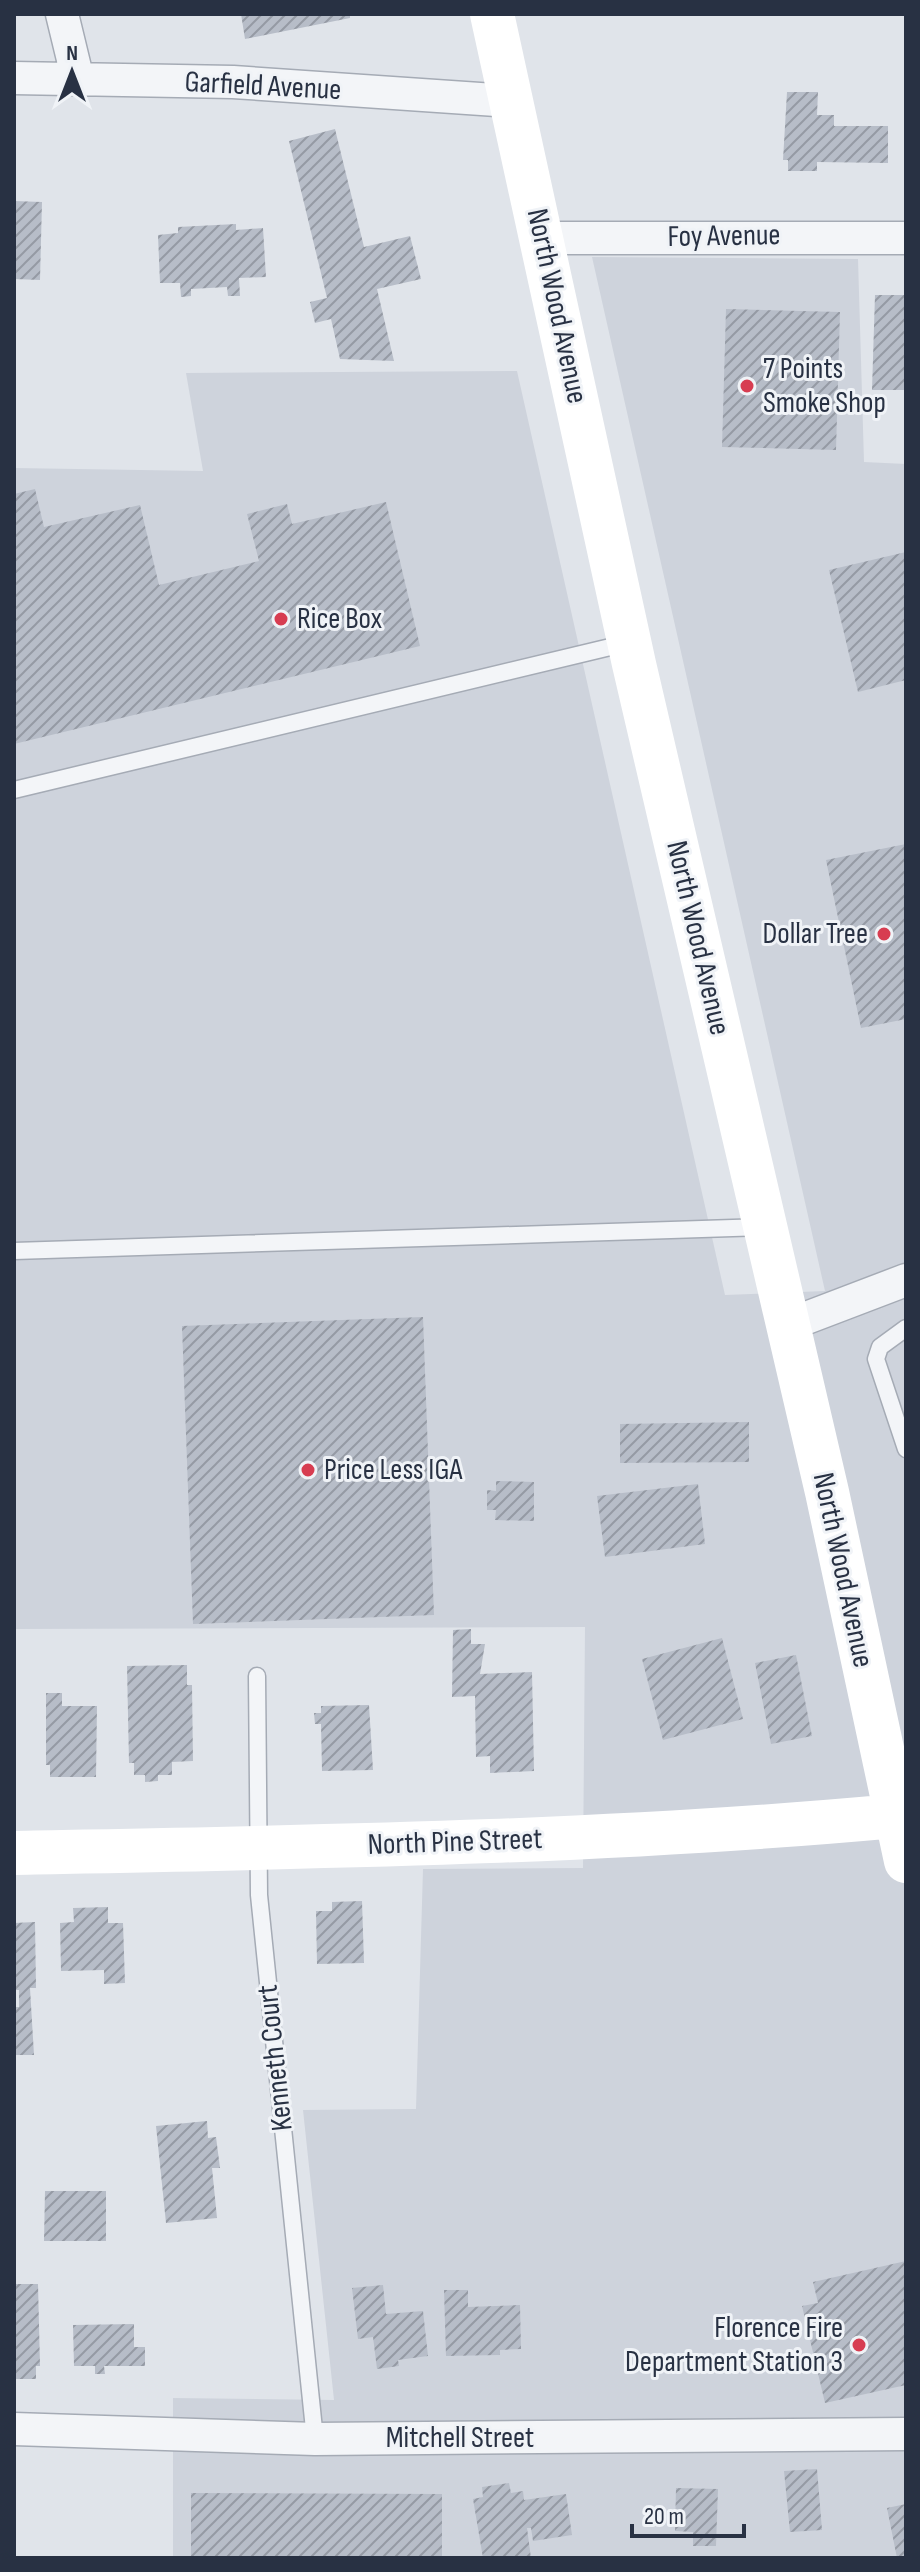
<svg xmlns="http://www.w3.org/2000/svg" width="920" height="2572" font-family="'Sofia Sans Condensed',sans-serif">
<defs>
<pattern id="building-hatch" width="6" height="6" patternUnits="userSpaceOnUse" patternTransform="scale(2)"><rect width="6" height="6" fill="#b7bdc8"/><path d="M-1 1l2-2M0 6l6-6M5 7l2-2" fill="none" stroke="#959aa4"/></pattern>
</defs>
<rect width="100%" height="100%" fill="#e0e4ea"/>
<path fill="#ced3dc" d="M592 257 858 259 864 462 906 464V2558H173V2398L334 2400 303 2110 416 2109 423 1869 583 1868 585 1627 14 1629V468L203 471 186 373 517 371 725 1295 825 1291Z"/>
<path fill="url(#building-hatch)" d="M241 14H350V18L245 39Z
M787 92H818L817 115H834V126H888V163L817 162V171H788V160H783Z
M335 129 364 247 410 236 421 279 377 289 394 361 340 359 331 319 315 323 310 302 327 298 289 141Z
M14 201 42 202 40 280 14 279Z
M236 224V230L263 228 266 277 239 278 240 296H228L227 287 191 289V296L181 297 180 283H160L158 235 178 233V227Z
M875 295H906V390H872Z
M726 309 840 312 836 450 722 447Z
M35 489 44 527 140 505 159 585 259 561 247 514 287 504 292 524 386 502 420 646 14 744V494Z
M906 552V680L858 692 829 570Z
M906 844V1019L861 1028 826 860Z
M423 1317 434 1615 193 1624 182 1326Z
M749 1422V1462L620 1463V1424Z
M496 1481 534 1482V1521L495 1520 496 1510H487V1490L496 1491Z
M698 1484 705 1544 605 1557 597 1496Z
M471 1629V1644H485L480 1674 532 1672 534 1771 490 1773V1756L476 1757 475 1696 452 1697 453 1630Z
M722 1638 743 1719 663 1740 642 1659Z
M796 1655 812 1736 771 1744 755 1663Z
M187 1665V1685H192L193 1761 172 1762V1775H158V1781L145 1782V1775H134V1763H129L127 1666Z
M46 1693H62V1706H97L96 1777H50V1765H46Z
M369 1705 373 1770 322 1771 321 1724H315L314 1713H321V1706Z
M362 1901 364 1963 317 1964 316 1911H332V1902Z
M108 1907V1923H123L125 1983 104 1984V1970L61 1971 60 1923 74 1922 73 1908Z
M35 1922 36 1988H30L34 2055H14V2007H19V1990H14V1923Z
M207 2121 208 2138 216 2137 220 2168H212L217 2218 166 2223 156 2126Z
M45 2191H106V2241H44Z
M906 2261V2385L825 2403 802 2306 818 2303 813 2282Z
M14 2284H38L40 2366H36V2379H14Z
M383 2285 386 2314 423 2311 428 2356 398 2360 399 2366 377 2369 373 2337 358 2339 352 2288Z
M444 2290H468V2307L520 2305 521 2349 500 2350V2355L446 2356Z
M134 2324V2347H145V2366H104L105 2374H95V2366H74L73 2325Z
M817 2469 822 2530 790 2532 784 2471Z
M509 2483 511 2493 523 2491 524 2500 566 2494 572 2535 533 2541 531 2528H527L531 2558H483L473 2499 483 2497 482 2487Z
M676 2488 718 2489 716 2546H693V2532L675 2531Z
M191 2493 442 2494V2558H191Z
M906 2504V2558H897L887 2508Z"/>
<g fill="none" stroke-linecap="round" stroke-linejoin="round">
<g stroke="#a5abb5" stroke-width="19">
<path id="service" d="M14 790 627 643
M14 1251 764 1227
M906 1328 880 1347 876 1359 906 1449
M257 1676 259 1895 315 2439"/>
</g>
<g stroke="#a5abb5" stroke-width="35">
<path id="minor" d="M62 14 78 80
M14 78 233 82 511 101
M543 238H906
M788 1325 906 1280
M14 2429 315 2439 906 2434"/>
</g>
<use href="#service" stroke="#f3f5f8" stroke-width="16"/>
<use href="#minor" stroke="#f3f5f8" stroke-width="32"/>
<path stroke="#fff" stroke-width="44" d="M492 14 634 664 827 1492 906 1861
M14 1853C308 1847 602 1843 895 1816L906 1821"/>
</g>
<g fill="#d73d51" stroke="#f0f3f7" stroke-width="3">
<circle cx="747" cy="386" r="8"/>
<circle cx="281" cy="619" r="8"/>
<circle cx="884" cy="934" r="8"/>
<circle cx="308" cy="1470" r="8"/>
<circle cx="859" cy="2345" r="8"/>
</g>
<g text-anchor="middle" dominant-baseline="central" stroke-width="6" stroke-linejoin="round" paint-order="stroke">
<g font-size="30" fill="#283143" stroke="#f0f3f7">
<text transform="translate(263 86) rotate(3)">Garfield Avenue</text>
<text transform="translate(724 236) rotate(-1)">Foy Avenue</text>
<text transform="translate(557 306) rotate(78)">North Wood Avenue</text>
<text transform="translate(698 938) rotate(77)">North Wood Avenue</text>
<text transform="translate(843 1570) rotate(78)">North Wood Avenue</text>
<text transform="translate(455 1842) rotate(-2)">North Pine Street</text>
<text transform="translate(275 2058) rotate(-96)">Kenneth Court</text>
<text x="460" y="2438">Mitchell Street</text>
</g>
<g font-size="30" fill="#283143" stroke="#f0f3f7" text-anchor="start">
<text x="763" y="369">7 Points<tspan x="763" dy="34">Smoke Shop</tspan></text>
<text x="297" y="619">Rice Box</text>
<text x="868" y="934" text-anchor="end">Dollar Tree</text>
<text x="324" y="1470">Price Less IGA</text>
<text x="843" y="2328" text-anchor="end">Florence Fire<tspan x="843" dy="34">Department Station 3</tspan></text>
</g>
</g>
<rect width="920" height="2572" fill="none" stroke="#283143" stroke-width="32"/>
<g transform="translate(72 72)" stroke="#f0f3f7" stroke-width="6" paint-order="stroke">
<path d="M0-6L14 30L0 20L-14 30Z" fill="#283143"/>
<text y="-12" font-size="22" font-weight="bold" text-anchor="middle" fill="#283143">N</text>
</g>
<path d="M632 2524v12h112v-12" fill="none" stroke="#283143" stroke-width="4"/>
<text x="644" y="2524" font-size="24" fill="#283143" stroke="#f0f3f7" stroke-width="6" paint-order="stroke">20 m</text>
</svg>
